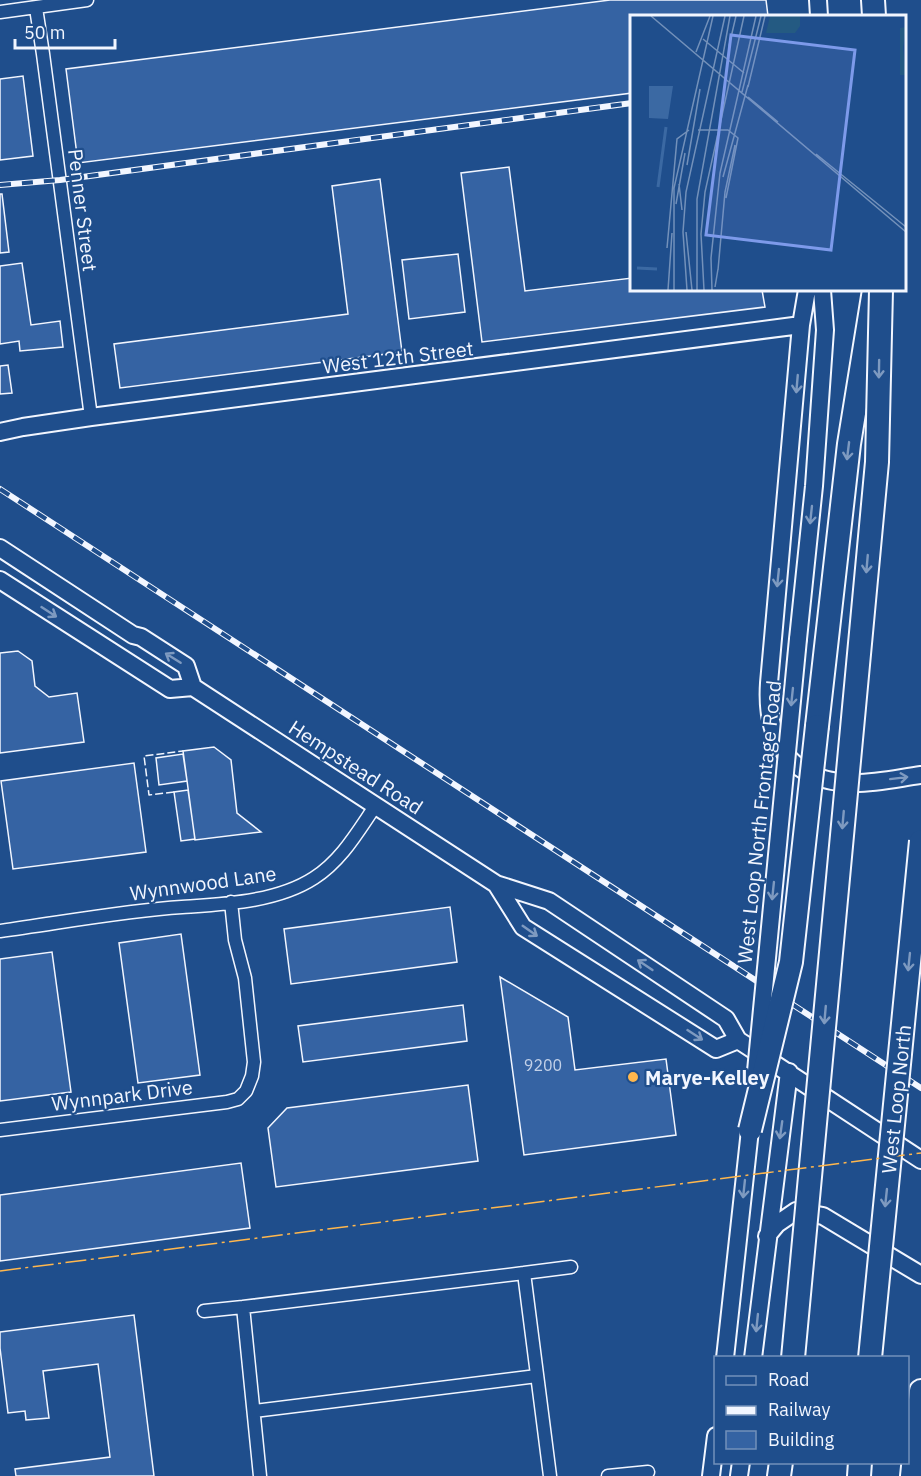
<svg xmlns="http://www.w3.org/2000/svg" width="921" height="1476" font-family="'IBM Plex Sans',sans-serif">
<rect width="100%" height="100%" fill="#1f4e8c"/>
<path fill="#3563a3" stroke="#f2f6ff" stroke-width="1.5" d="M610 0H766L768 16H632V93L78 163 66 69Z
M23 76 33 156 0 160V79Z
M509 167 525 291 632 278V290H762L765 307 482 342 461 173Z
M380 179 402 352 120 388 114 344 348 314 332 186Z
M0 194H2L9 252 0 253Z
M458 254 465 312 409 319 402 260Z
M22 263 31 325 60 321 63 347 20 351 19 341 0 344V266Z
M8 365 12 393 0 394V366Z
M18 651 32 661 35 686 49 697 77 693 84 742 0 753V653Z
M214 747 231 760 237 813 261 832 195 840 183 751Z
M183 754 187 781 159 785 156 758Z
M134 763 146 852 13 869 1 781Z
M188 790 195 839 181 841 174 792Z
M450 907 457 962 291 984 284 929Z
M181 934 200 1075 138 1083 119 943Z
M52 952 71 1092 0 1101V959Z
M500 977 568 1017 575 1070 666 1059 676 1135 524 1155Z
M463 1005 467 1041 303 1062 298 1026Z
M468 1085 478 1161 276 1187 268 1128 287 1108Z
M241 1163 250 1228 0 1261V1195Z
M134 1315 154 1476H16L15 1469 110 1457 98 1364 43 1371 49 1418 26 1420 25 1411 8 1413 0 1348V1332Z"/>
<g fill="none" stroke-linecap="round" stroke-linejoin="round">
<g stroke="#f2f6ff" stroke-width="15">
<path id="street" d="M36 8 43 54 91 417
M0 12 87 0
M0 931C59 923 122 911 182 907 225 904 277 902 314 878 342 860 358 831 376 805
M0 1130 227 1102 238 1099 246 1091 252 1076 254 1062 245 978 235 940 231 902
M524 1273 571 1267
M204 1311 243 1307
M254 1411 537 1376
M260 1476 243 1307 524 1273 550 1476
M608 1476 648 1472"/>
</g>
<g stroke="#f2f6ff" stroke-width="20">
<path id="secondary" d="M818 0 819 16
M807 290 801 325 769 683C765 741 790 781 851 783 874 784 899 778 921 775
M0 432 23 427 91 417 801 325
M0 548 133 635 141 637 186 666 193 687 496 884 549 901 726 1019 738 1040 921 1160
M0 580 170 689 193 687
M798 639 814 486 825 330 822 290
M496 884 523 927 716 1049 738 1040
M767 1236 777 1224 796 1211 823 1216 921 1275
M725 1358 750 1130
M753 1358 789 1072
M711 1476 716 1436
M739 1476 741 1462"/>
</g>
<g stroke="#f2f6ff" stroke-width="26">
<path id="highway" d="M873 0 874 16
M817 726 849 444 874 290
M779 1476 781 1462
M859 1476 860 1462
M912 1476 921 1391"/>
</g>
<use href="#street" stroke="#1f4e8c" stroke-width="12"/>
<use href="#secondary" stroke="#1f4e8c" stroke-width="16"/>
<use href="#highway" stroke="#1f4e8c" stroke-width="22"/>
<g stroke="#f2f6ff" stroke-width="6">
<path id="rail" d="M0 185 60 180 632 103
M0 489 921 1088"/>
</g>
<use href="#rail" stroke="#1f4e8c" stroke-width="4" stroke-dasharray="11" stroke-linecap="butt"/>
<g stroke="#f2f6ff" stroke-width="20" stroke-linecap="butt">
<path id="secondary-bridge" d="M756 1071 798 639"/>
</g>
<g stroke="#f2f6ff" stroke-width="26" stroke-linecap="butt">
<path id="highway-bridge" d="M750 1130 791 962 817 726
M793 1358 877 462 881 290
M870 1358 921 841"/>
</g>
<use href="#secondary-bridge" stroke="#1f4e8c" stroke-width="16"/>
<use href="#highway-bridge" stroke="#1f4e8c" stroke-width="22"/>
<path stroke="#f2f6ff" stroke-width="1.5" stroke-dasharray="8 3" stroke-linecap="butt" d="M174 792 149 795 144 756 183 751"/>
<path stroke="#ffb74d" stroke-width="1.5" stroke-dasharray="21 4.5 3 4.5" stroke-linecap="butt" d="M0 1271 921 1153"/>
</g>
<defs><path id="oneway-shaft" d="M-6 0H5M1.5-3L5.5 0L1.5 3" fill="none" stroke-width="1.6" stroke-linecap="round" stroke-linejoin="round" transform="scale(1.5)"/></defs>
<g stroke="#7e9ac0">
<use href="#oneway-shaft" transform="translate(879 369) rotate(91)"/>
<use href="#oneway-shaft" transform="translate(797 384) rotate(95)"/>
<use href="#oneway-shaft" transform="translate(848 451) rotate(97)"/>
<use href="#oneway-shaft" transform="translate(811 515) rotate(96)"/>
<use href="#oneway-shaft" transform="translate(867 564) rotate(95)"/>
<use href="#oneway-shaft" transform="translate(778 578) rotate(96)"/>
<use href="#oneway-shaft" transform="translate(49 612) rotate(33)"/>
<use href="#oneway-shaft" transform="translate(173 658) rotate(-148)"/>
<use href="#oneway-shaft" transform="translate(792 697) rotate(96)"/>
<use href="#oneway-shaft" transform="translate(899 778) rotate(-7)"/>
<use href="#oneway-shaft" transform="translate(843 820) rotate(95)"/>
<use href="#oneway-shaft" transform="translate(773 891) rotate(96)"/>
<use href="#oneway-shaft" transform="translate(530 931) rotate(35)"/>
<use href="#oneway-shaft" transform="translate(909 962) rotate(96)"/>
<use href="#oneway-shaft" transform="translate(645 965) rotate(-146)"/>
<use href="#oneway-shaft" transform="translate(825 1015) rotate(95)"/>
<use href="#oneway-shaft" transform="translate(695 1035) rotate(33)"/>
<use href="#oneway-shaft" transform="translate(781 1130) rotate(98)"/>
<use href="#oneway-shaft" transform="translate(744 1189) rotate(96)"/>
<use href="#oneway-shaft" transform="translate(886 1198) rotate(96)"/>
<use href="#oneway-shaft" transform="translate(757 1323) rotate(96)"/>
</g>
<circle fill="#ffb74d" stroke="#1f4e8c" stroke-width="2" cx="633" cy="1077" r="6"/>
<g text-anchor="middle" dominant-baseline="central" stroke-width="4.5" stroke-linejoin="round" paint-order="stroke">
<g font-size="16" fill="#c3d1e8">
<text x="543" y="1065">9200</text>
</g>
<g font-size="20" fill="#f2f6ff" stroke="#1f4e8c">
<text transform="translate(83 210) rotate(83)">Penner Street</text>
<text transform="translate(398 357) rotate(-7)">West 12th Street</text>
<text transform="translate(356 767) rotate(33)">Hempstead Road</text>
<text transform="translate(759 822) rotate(-84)">West Loop North Frontage Road</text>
<text transform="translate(203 883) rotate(-8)">Wynnwood Lane</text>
<text transform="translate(122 1095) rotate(-7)">Wynnpark Drive</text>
<text transform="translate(896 1099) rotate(-84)">West Loop North</text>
</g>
<g font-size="20" font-weight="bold" fill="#f2f6ff" stroke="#1f4e8c" text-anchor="start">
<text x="645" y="1077">Marye-Kelley</text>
</g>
</g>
<g transform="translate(630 15)">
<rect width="276" height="276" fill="#1f4e8c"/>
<path d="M140 1H170V11L165 18H136ZM276 12 273 33 276 60H270V13Z" fill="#245a82"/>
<path d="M19 71H43L38 104 19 103Z" fill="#3b69a3"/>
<path fill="none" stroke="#3b69a3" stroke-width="3" d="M28 172 36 112M7 253 27 254"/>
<path fill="none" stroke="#7391ba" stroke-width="1.5" d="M21 1 276 217M73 24 114 58M99 31 106 1M66 37 80 1M118 72 135 1M112 77 131 1M118 82 148 107M68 115H98L108 123 96 183M186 139 276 212M57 150 70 74M93 162 118 70M49 169 52 195M46 189 55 138M56 217 62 275M37 233 47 124 59 115M88 255 95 177 105 130M85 272 88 254M38 275 42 218M44 275V173L83 1M57 275 53 217 56 177 95 1M67 275V184L100 1M74 275 71 219 75 177 114 1M82 275 81 243 90 158 126 1"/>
<path fill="#7d9aea" fill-opacity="0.15" stroke="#7d9aea" stroke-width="3" d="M101 20 225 35 201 235 76 220Z"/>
<rect width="276" height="276" fill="none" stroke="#f2f6ff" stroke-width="3"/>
</g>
<rect x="714" y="1356" width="195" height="108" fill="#1f4e8c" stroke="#7391ba" stroke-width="1.5"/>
<rect x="726" y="1376" width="30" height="9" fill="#1f4e8c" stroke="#7391ba" stroke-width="1.5"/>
<text x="768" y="1386" font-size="18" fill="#f2f6ff">Road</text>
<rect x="726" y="1406" width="30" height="9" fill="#f2f6ff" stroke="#7391ba" stroke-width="1.5"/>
<text x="768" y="1416" font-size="18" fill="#f2f6ff">Railway</text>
<rect x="726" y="1431" width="30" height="18" fill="#3563a3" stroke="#7391ba" stroke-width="1.5"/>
<text x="768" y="1446" font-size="18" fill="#f2f6ff">Building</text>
<path d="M15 39v9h100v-9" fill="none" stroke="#f2f6ff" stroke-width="3"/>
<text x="24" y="39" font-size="18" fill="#f2f6ff" stroke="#1f4e8c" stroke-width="4.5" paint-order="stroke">50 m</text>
</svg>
